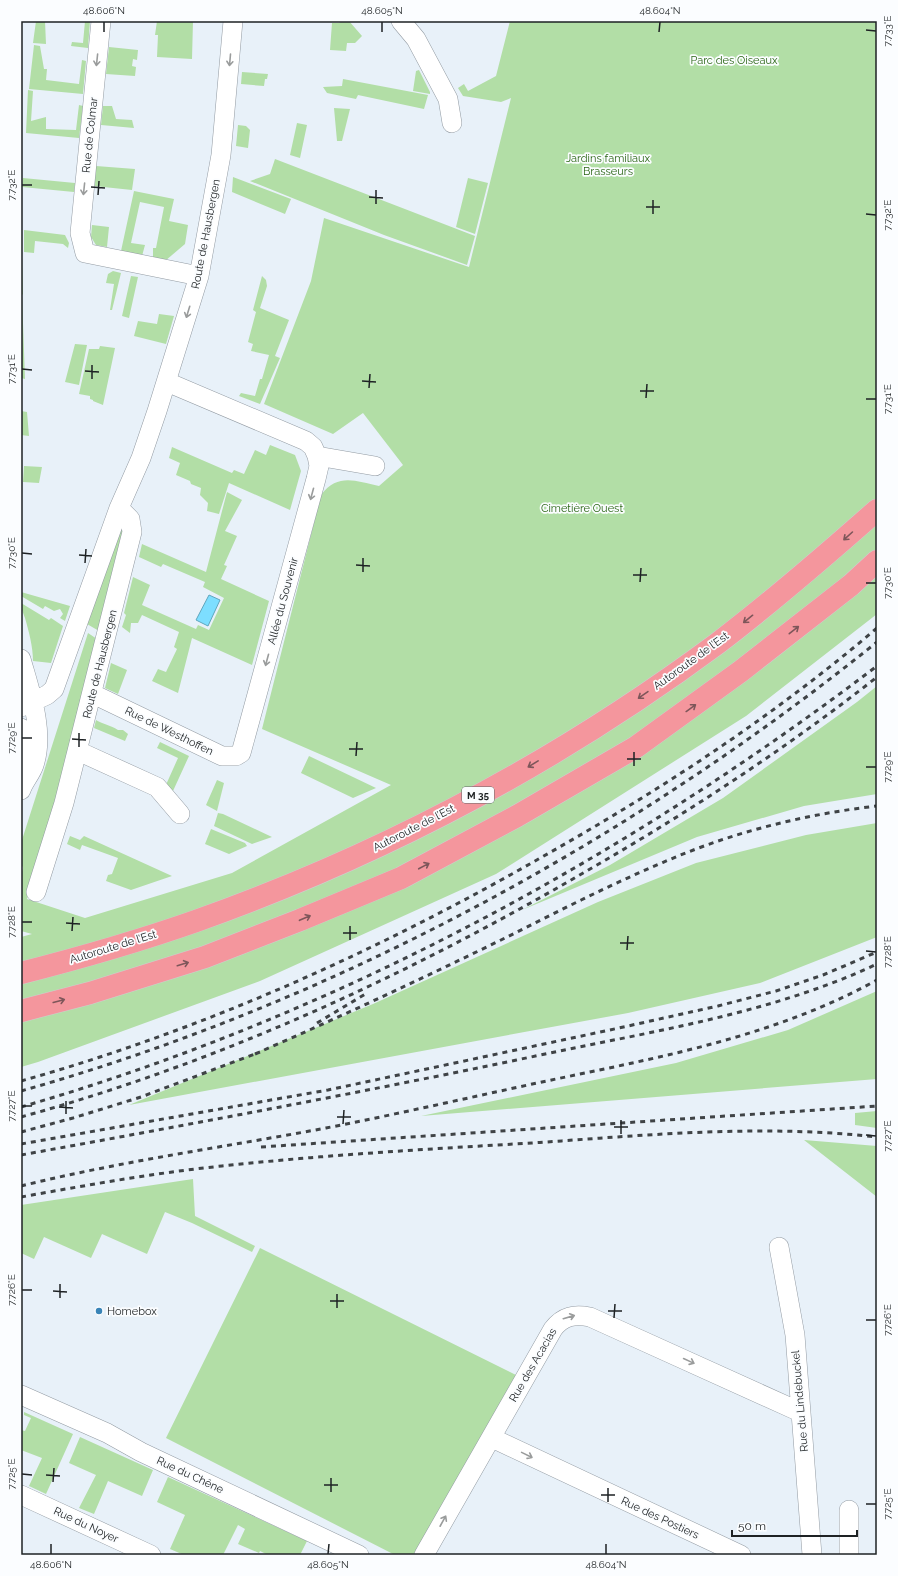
<svg xmlns="http://www.w3.org/2000/svg" width="898" height="1576" font-family="Raleway,sans-serif">
<rect width="100%" height="100%" fill="#e8f1f9"/>
<path fill="#b2dea6" d="M36 21H45L46 44 33 43Z
M85 21H90L88 48 71 46 72 42 83 43Z
M157 21H193L192 59 157 57 158 35H155Z
M342 21H349L362 36 355 43H347L346 51 330 50 332 23H339Z
M510 21H877V614L746 716 496 874 260 981 38 1062 21 1067V937L32 934 21 931V875L23 868 21 863V843L88 633 97 639 81 697 53 823 27 899 85 918 232 873 391 785 262 729 321 495C338 473 355 481 379 486L403 465 363 413 333 434 264 404 311 281 324 218 469 267 511 98 501 102 463 96 458 88 464 84 468 91 496 76Z
M34 45 40 46 44 69H47L46 80 79 84 82 60 86 61 83 94 29 89Z
M109 47 138 50 137 60 133 59 132 66 136 67 135 76 106 74Z
M419 70 430 92V94L413 91 416 71Z
M242 72 268 74 267 79H265L264 86 241 84Z
M343 79 428 95 424 109 358 95 356 99 327 93 323 87 342 86Z
M28 90 33 91 31 121 46 117V129L76 130 79 105 83 106 79 138 26 133Z
M103 106H112L116 119 132 120 134 128 101 125Z
M334 108 350 109 342 141H337Z
M297 123 307 125 300 158 290 155Z
M238 125 246 126 250 130 248 148 236 146Z
M275 159 475 236 467 265 384 235 250 181 270 174Z
M96 166 135 169 132 190 94 186Z
M233 177 291 199 285 214 232 192Z
M23 178 75 183 74 192 22 187Z
M468 178 488 183 475 234 456 227Z
M134 191 174 199 169 221 188 225 185 244 165 261 153 258V248H156L164 207 140 202 131 243 145 245 142 256 121 251Z
M21 220 23 294 22 295 25 379 21 378Z
M92 225 109 227 107 247 96 245 91 237Z
M24 230 65 235 69 243 68 248 63 244 35 241 34 253 24 252Z
M113 271 121 273 112 310H110L114 284 106 283 108 274Z
M131 276 138 277 129 318 122 316Z
M262 276 266 280 267 286 260 308 289 320 275 356 280 358 260 404 239 396 241 393 255 396 260 379H262L269 355 251 351 253 344 248 342 256 312 253 310Z
M159 314 174 316 166 344 134 336 138 321 157 324Z
M75 344 87 345 79 385 65 382Z
M100 346 115 348 103 405 93 401V400L90 399V396L79 394 89 349H99Z
M21 411 27 412 29 436 21 435Z
M270 445 295 455 301 471 290 510 229 483 219 514 207 511 208 503 200 495 201 488 191 484 190 481 176 475 180 463 169 458 172 447 232 473 234 470 244 474 255 450 266 455Z
M24 466 42 467 39 483 23 482Z
M227 492 242 500 225 531 237 536 224 565 227 566 221 579 269 601 252 665 192 638 178 693 152 681 158 669 166 672 177 649 174 647 179 632 142 615 138 623H131L130 633 122 627 126 615 124 613 133 577 150 585 142 605 196 629 198 625 209 630 224 598 203 587 205 582 163 564 161 567 139 557 142 544 206 572Z
M120 528H124L99 631 87 624Z
M21 592 70 606 65 621 60 618 63 614 60 609 54 611 45 606 43 609 21 596Z
M21 603 49 620 51 618 63 626 51 663 33 661C33 647 29 632 25 618 23 612 21 609 21 603Z
M111 663 127 670 118 694 105 688Z
M877 686V794L804 806 697 837 522 910 610 865 723 798 857 702Z
M96 720C105 725 110 725 118 730H123L128 734 125 741 94 728Z
M160 742 189 756 173 791 165 787 178 758 157 748Z
M309 756 376 788 353 798 301 773Z
M217 780 224 783 217 811 206 805Z
M218 813 223 814 272 837 252 844 214 826Z
M877 823V937L760 983 628 1013 129 1105 373 1004 598 902 696 863 806 835Z
M211 829 245 843 247 846 229 854 205 844Z
M70 836 80 840 84 836 172 876 131 890 106 881 108 875 112 874 118 858 82 845 80 850 67 844Z
M877 991V1079L421 1116 676 1063 788 1030Z
M877 1111V1128L855 1125V1113Z
M804 1140 877 1146V1197Z
M193 1179 195 1216 255 1246 252 1252 192 1223 165 1212 147 1254 102 1234 91 1258 44 1237 34 1259 21 1253V1205Z
M260 1248 518 1376 417 1555H395L166 1438Z
M24 1412 73 1434 46 1494 29 1486 42 1458 21 1450V1430L25 1431 31 1418 24 1415Z
M80 1437 153 1470 142 1496 108 1481 94 1514 79 1508 96 1475 69 1463Z
M168 1477 307 1541 300 1555H268L260 1551 259 1553 238 1544 245 1529 238 1525 223 1555H184L170 1549 185 1515 157 1502Z"/>
<path fill="#7ddeff" stroke="#60a6bd" d="M209 595 220 600 208 626 196 620Z"/>
<g fill="none" stroke-linecap="round" stroke-linejoin="round">
<g stroke="#939ba3" stroke-width="20">
<path id="minor" d="M101 21 80 233 85 253 199 276
M401 21 416 39 448 99 452 123
M167 382 306 441 313 447 317 456 375 466
M21 659C30 691 45 732 34 765 31 774 24 781 21 790
M93 694 222 756H236L241 753 316 479 319 466 317 456
M21 707 47 695 54 689 119 508 141 458 157 411 199 276 221 155 233 21
M21 728 24 744V766
M78 751 157 787 180 814
M36 892 64 803 132 532 130 519 119 508
M779 1247 795 1335 812 1555
M21 1395 107 1433 141 1452 359 1555
M492 1438 741 1555
M21 1495 151 1555
M424 1555 553 1329C563 1316 574 1314 590 1317L800 1412
M849 1555V1510"/>
</g>
<g stroke="#cececf" stroke-width="23">
<path id="highway" d="M21 973C80 958 139 941 196 921 382 855 559 761 718 643 773 601 825 556 877 510
M21 1011 90 993 205 957 300 920 401 878 517 816 636 747 741 671 851 585 877 561"/>
</g>
<use href="#minor" stroke="#fff" stroke-width="19"/>
<use href="#highway" stroke="#f4969d" stroke-width="22"/>
<path stroke="#3f4346" stroke-width="3" stroke-dasharray="5 5" stroke-linecap="butt" d="M317 1023 367 993
M255 1054C338 1018 419 980 501 940 557 912 613 883 671 859 737 831 807 814 877 806
M21 1081C203 1030 378 951 542 857 659 791 774 716 877 628
M21 1091C330 1004 627 843 877 642
M21 1107C332 1017 620 861 877 666
M21 1117C217 1063 402 978 578 876 681 817 783 751 877 677
M21 1132 73 1118 141 1097 260 1052
M21 1144 328 1090 619 1028 718 1006 776 991 823 975 877 952
M261 1147 877 1106
M21 1155C198 1123 374 1090 550 1053 660 1030 775 1012 877 964
M21 1186C122 1161 225 1147 326 1128 403 1113 480 1095 556 1079 667 1056 777 1035 877 980
M21 1197C88 1185 154 1173 222 1166 325 1155 428 1149 532 1143 647 1135 762 1124 877 1137"/>
</g>
<defs><path id="oneway-shaft" d="M-6 0H5M1.5-3L5.5 0L1.5 3" fill="none" stroke-width="1.6" stroke-linecap="round" stroke-linejoin="round"/></defs>
<g stroke="#9a9c9c">
<use href="#oneway-shaft" transform="translate(97 60) rotate(96)"/>
<use href="#oneway-shaft" transform="translate(230 60) rotate(95)"/>
<use href="#oneway-shaft" transform="translate(84 189) rotate(96)"/>
<use href="#oneway-shaft" transform="translate(188 312) rotate(107)"/>
<use href="#oneway-shaft" transform="translate(312 494) rotate(105)"/>
<use href="#oneway-shaft" transform="translate(267 660) rotate(105)"/>
<use href="#oneway-shaft" transform="translate(569 1317) rotate(-16)"/>
<use href="#oneway-shaft" transform="translate(689 1361) rotate(25)"/>
<use href="#oneway-shaft" transform="translate(527 1455) rotate(26)"/>
<use href="#oneway-shaft" transform="translate(443 1521) rotate(-61)"/>
</g>
<g stroke="#7e565a">
<use href="#oneway-shaft" transform="translate(848 536) rotate(138)"/>
<use href="#oneway-shaft" transform="translate(748 619) rotate(141)"/>
<use href="#oneway-shaft" transform="translate(794 630) rotate(-38)"/>
<use href="#oneway-shaft" transform="translate(643 695) rotate(145)"/>
<use href="#oneway-shaft" transform="translate(691 708) rotate(-36)"/>
<use href="#oneway-shaft" transform="translate(533 764) rotate(149)"/>
<use href="#oneway-shaft" transform="translate(424 866) rotate(-28)"/>
<use href="#oneway-shaft" transform="translate(305 918) rotate(-23)"/>
<use href="#oneway-shaft" transform="translate(183 964) rotate(-17)"/>
<use href="#oneway-shaft" transform="translate(59 1001) rotate(-15)"/>
</g>
<path fill="none" stroke="#1e2224" stroke-width="1.5" d="M866 30 876 31M104 32V22M382 32V22M659 32 660 22M22 185H32M91 187 105 188M98 195 99 181M369 197 383 198M376 204V190M646 207H660M653 214V200M866 214 876 215M22 369 32 370M85 371 99 372M92 379V365M362 381 376 382M369 388 370 374M640 391H654M646 398 647 384M866 399H876M22 553 32 554M79 555 92 556M85 563 86 549M356 565 370 566M363 572V558M633 575H647M640 582 641 568M866 583H876M22 738H32M72 739 86 740M79 747V733M349 749H363M356 756 357 742M627 759H641M634 766V752M866 767H876M22 922H32M66 923 80 924M72 931 73 917M343 933H357M350 940V926M620 943H634M627 950 628 936M866 951 876 952M22 1106H32M59 1107 73 1108M66 1114V1101M337 1117H351M343 1124 344 1110M614 1127H628M621 1134V1120M866 1135 876 1136M22 1290H32M53 1291 67 1292M60 1298V1284M330 1301H344M337 1308V1294M608 1311H622M614 1318 615 1304M866 1320H876M22 1474 32 1475M46 1475 60 1476M53 1482 54 1468M324 1485H338M331 1492V1478M601 1495H615M608 1502V1488M866 1504H876M51 1554V1544M328 1554 329 1544M606 1554V1544"/>
<circle fill="#3984b7" stroke="#fbfdff" stroke-width="1.5" cx="99" cy="1311" r="4"/>
<g text-anchor="middle" dominant-baseline="central" stroke-width="3.5" stroke-linejoin="round" paint-order="stroke">
<rect fill="#fbfdff" stroke="#606466" stroke-width="1" x="462" y="787" width="32" height="16" rx="3"/>
<g font-size="10" font-weight="bold" fill="#1e2224">
<text x="478" y="795">M 35</text>
</g>
<g font-size="11" fill="#2b6616" stroke="#fbfdff">
<text x="734" y="60">Parc des Oiseaux</text>
<text x="608" y="158">Jardins familiaux<tspan x="608" dy="13">Brasseurs</tspan></text>
<text x="582" y="508">Cimetière Ouest</text>
</g>
<g font-size="11" fill="#1e2224" stroke="#fbfdff">
<text transform="translate(90 135) rotate(-84)">Rue de Colmar</text>
<text transform="translate(206 234) rotate(-79)">Route de Hausbergen</text>
<text transform="translate(283 601) rotate(-75)">Allée du Souvenir</text>
<text transform="translate(691 661) rotate(-36)">Autoroute de l’Est</text>
<text transform="translate(100 664) rotate(-76)">Route de Hausbergen</text>
<text transform="translate(169 731) rotate(26)">Rue de Westhoffen</text>
<text transform="translate(414 828) rotate(-27)">Autoroute de l’Est</text>
<text transform="translate(113 947) rotate(-17)">Autoroute de l’Est</text>
<text transform="translate(533 1365) rotate(-60)">Rue des Acacias</text>
<text transform="translate(800 1401) rotate(-95)">Rue du Lindebuckel</text>
<text transform="translate(190 1475) rotate(25)">Rue du Chêne</text>
<text transform="translate(660 1518) rotate(25)">Rue des Postiers</text>
<text transform="translate(86 1525) rotate(25)">Rue du Noyer</text>
</g>
<g font-size="11" fill="#1e2224" stroke="#fbfdff" text-anchor="start">
<text x="107" y="1311">Homebox</text>
</g>
</g>
<rect width="898" height="1576" fill="none" stroke="#fbfdff" stroke-width="44"/>
<path d="M732 1530v6h125v-6" fill="none" stroke="#1e2224" stroke-width="2"/>
<text x="738" y="1530" font-size="12" fill="#1e2224" stroke="#fbfdff" stroke-width="3" paint-order="stroke">50 m</text>
<rect x="22" y="22" width="854" height="1532" fill="none" stroke="#1e2224" stroke-width="1.5"/>
<g font-size="10" text-anchor="middle" fill="#1e2224">
<text x="104" y="14">48.606°N</text>
<text x="382" y="14">48.605°N</text>
<text x="660" y="14">48.604°N</text>
<text transform="translate(887 31) rotate(-90)" y="4">7.733°E</text>
<text transform="translate(11 185) rotate(-90)" y="4">7.732°E</text>
<text transform="translate(887 215) rotate(-90)" y="4">7.732°E</text>
<text transform="translate(11 369) rotate(-90)" y="4">7.731°E</text>
<text transform="translate(887 399) rotate(-90)" y="4">7.731°E</text>
<text transform="translate(11 553) rotate(-90)" y="4">7.730°E</text>
<text transform="translate(887 583) rotate(-90)" y="4">7.730°E</text>
<text transform="translate(11 738) rotate(-90)" y="4">7.729°E</text>
<text transform="translate(887 767) rotate(-90)" y="4">7.729°E</text>
<text transform="translate(11 922) rotate(-90)" y="4">7.728°E</text>
<text transform="translate(887 952) rotate(-90)" y="4">7.728°E</text>
<text transform="translate(11 1106) rotate(-90)" y="4">7.727°E</text>
<text transform="translate(887 1136) rotate(-90)" y="4">7.727°E</text>
<text transform="translate(11 1290) rotate(-90)" y="4">7.726°E</text>
<text transform="translate(887 1320) rotate(-90)" y="4">7.726°E</text>
<text transform="translate(11 1474) rotate(-90)" y="4">7.725°E</text>
<text transform="translate(887 1504) rotate(-90)" y="4">7.725°E</text>
<text x="51" y="1568">48.606°N</text>
<text x="328" y="1568">48.605°N</text>
<text x="606" y="1568">48.604°N</text>
</g>
</svg>
